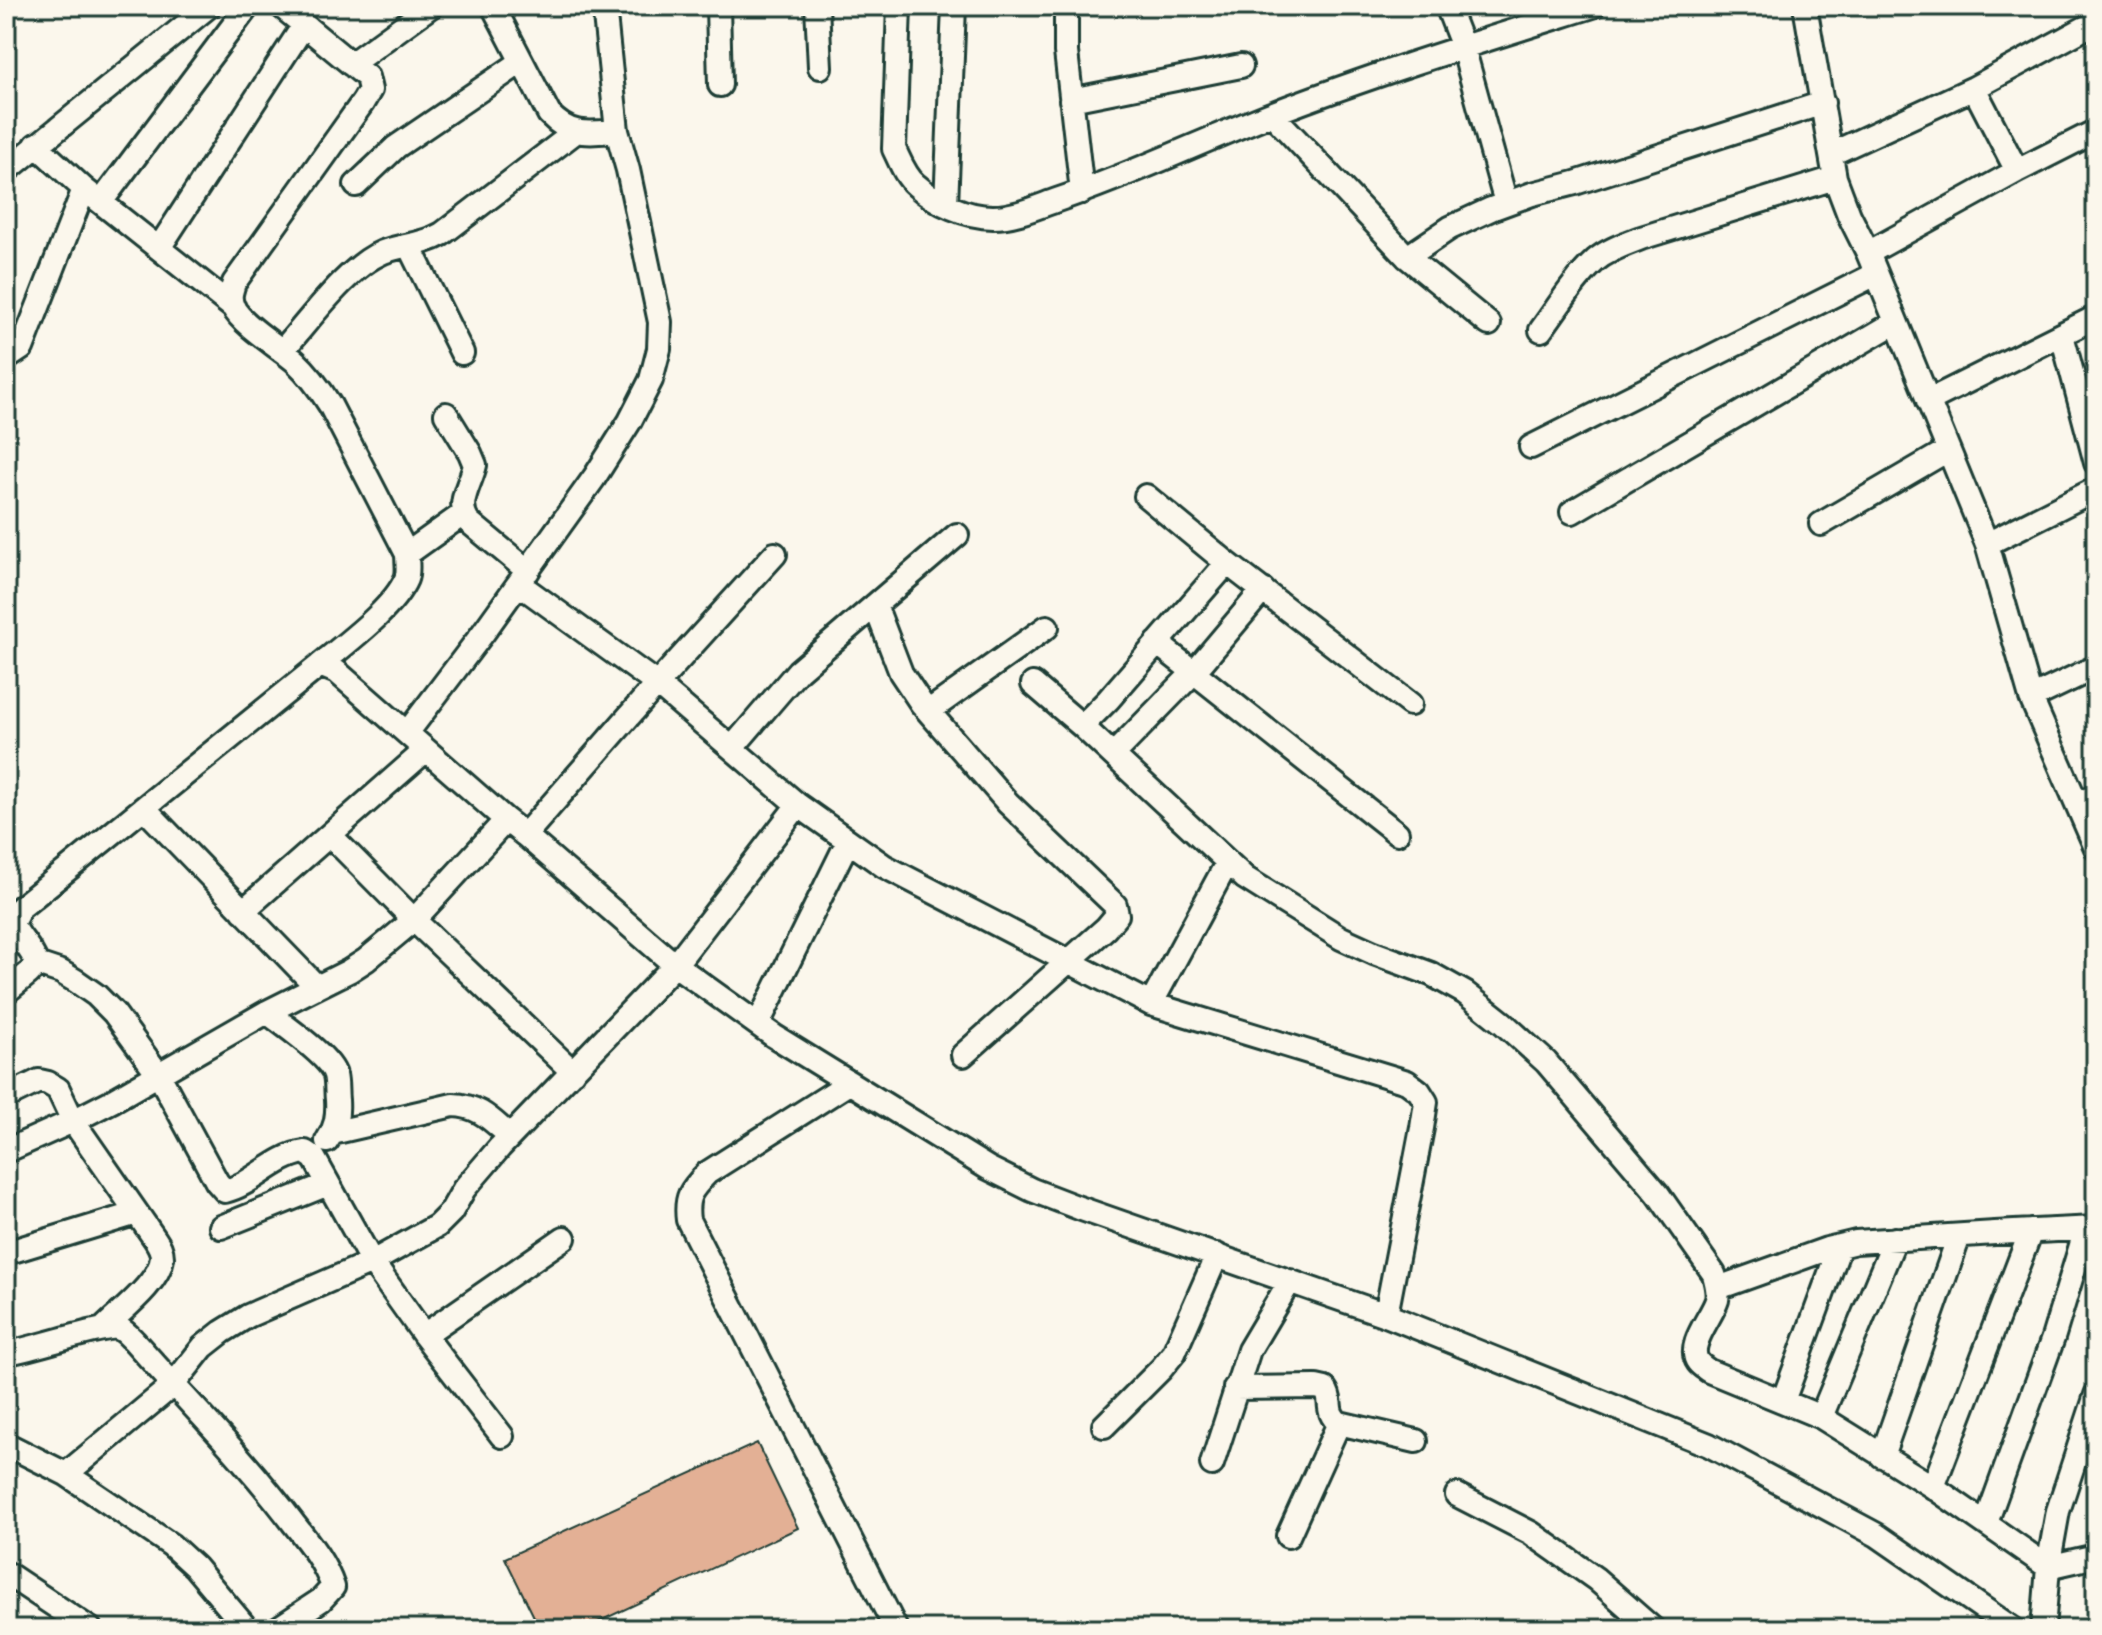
<svg xmlns="http://www.w3.org/2000/svg" width="2102" height="1635" font-family="Dekko,sans-serif">
<rect width="100%" height="100%" fill="#fbf7ec"/>
<filter id="ink" filterUnits="userSpaceOnUse"><feTurbulence type="fractalNoise" baseFrequency=".0125" numOctaves="2"/><feDisplacementMap in="SourceGraphic" scale="16" xChannelSelector="R" yChannelSelector="G"/><feConvolveMatrix kernelMatrix="1 2 1 2 8 2 1 2 1" color-interpolation-filters="sRGB"/></filter>
<g filter="url(#ink)">
<path fill="#e3b095" stroke="#1f3d34" stroke-width="2" d="M757 1443 798 1528 583 1629H540L505 1558Z"/>
<g fill="none" stroke-linecap="round" stroke-linejoin="round">
<g stroke="#1f3d34" stroke-width="28">
<path id="minor" d="M281 6 367 77 370 90 363 102 234 283C231 292 229 298 233 307 242 325 279 347 295 361 309 374 320 389 330 405L407 554C407 562 409 572 406 579 393 609 346 643 320 665
M493 6 549 114C571 137 587 133 617 131
M718 6 720 85
M817 6 820 67
M899 6 894 149C900 161 905 176 916 185 936 203 966 217 993 217 1015 217 1037 207 1057 200 1130 176 1199 142 1271 114 1377 73 1485 40 1593 6
M1066 6V52L1082 192
M1447 6 1463 47 1506 203
M1805 6 1835 178 1849 215 1868 253 1987 544 2031 698 2096 848
M351 64 431 6
M1974 88 2017 171
M1071 100 1241 66
M1272 114 1407 257 1489 324
M36 145 84 189 234 308
M1831 154 1974 88 2096 22
M6 171 209 6
M356 185 396 147 521 62
M101 202 248 6
M946 205 954 6
M409 246 462 353
M159 248 304 25
M1868 253 2017 171 2096 131
M1407 257 1450 228 1491 209 1532 194 1575 183 1823 103
M1541 330C1558 307 1575 279 1596 260 1609 249 1626 244 1641 238L1835 178
M2062 335 2096 463
M282 351C309 321 347 267 383 252 403 244 421 246 442 234L574 133
M6 356H10L22 348 84 189
M1928 401 2096 317
M446 414 470 453 475 465C470 486 455 504 469 522L528 571
M1531 447 1876 274
M1146 496 1227 563 1410 704
M1572 512 1896 322
M1821 524 1948 450
M1987 544 2096 489
M407 554 463 514
M775 554 657 684 798 805 884 866 1151 1004 1407 1082 1419 1091 1426 1102 1422 1128 1386 1315
M519 584 657 684 525 835
M875 605 901 673 921 703 1008 803 1115 905 1117 915 1106 928 963 1055
M1157 643 1397 833
M1033 684 1082 726 1245 878 1341 938 1374 953 1431 974 1465 993 1503 1023 1546 1062 1658 1194 1714 1274C1716 1283 1719 1291 1717 1300 1712 1317 1686 1345 1698 1362 1701 1366 1705 1368 1709 1371L1821 1417 1933 1487 2048 1567 2096 1556
M2031 698 2096 667
M929 711 1047 627
M1082 726 1108 700 1227 563
M407 733 483 633 594 478 630 421 651 380 659 349 660 322 628 170 617 131 604 6
M732 748 798 671 957 535
M1113 755 1194 672 1263 590
M2077 804 2096 796
M144 808 316 986
M330 835 414 920 573 1072
M243 911 426 750
M37 964 61 972 76 981 96 995 114 1013 159 1075 217 1182 225 1191C254 1184 275 1156 305 1152L314 1158 372 1262 424 1335 502 1436
M6 992 29 973 37 964C31 947 19 939 12 923L20 908 320 665 337 672 506 820 525 835 675 965 774 1036 988 1168 1032 1190 1079 1208 1386 1315 1709 1445 1877 1535 2013 1629
M1151 1004 1227 863
M267 1012C283 1025 330 1056 335 1075 337 1083 336 1092 337 1100 338 1116 336 1128 327 1141
M758 1024 848 841
M849 1083 707 1173C691 1190 685 1196 688 1220L896 1629
M6 1097 39 1081 48 1083 58 1089 73 1121 155 1239C159 1245 162 1250 162 1257 161 1281 121 1311 105 1327
M332 1133 453 1105C480 1106 491 1120 510 1136
M6 1151 73 1121 112 1101 267 1012 349 971 366 960 414 920 506 820
M221 1227 328 1184
M6 1253 137 1213
M1718 1288 1827 1249 1856 1242 1995 1233 2096 1228
M424 1335 564 1238
M6 1353C28 1351 107 1323 120 1329 125 1331 131 1338 135 1342 188 1402 246 1460 294 1524 310 1544 325 1563 333 1587L321 1600 277 1629
M1235 1388 1316 1387 1325 1389C1334 1401 1324 1411 1339 1423L1416 1441
M1783 1401 1840 1246
M1821 1417 1895 1239
M1104 1426 1161 1369 1174 1353 1217 1255
M6 1444 66 1474 171 1545 195 1567 247 1629
M1882 1456 1959 1236
M1212 1464 1249 1350 1290 1281
M66 1474 173 1385 203 1347 222 1332 248 1316 372 1262 437 1226 451 1212 464 1189 500 1147 675 965 798 805
M1933 1487 2031 1231
M1457 1495 1531 1533 1596 1579 1653 1629
M1986 1523 2053 1338 2086 1229
M1288 1536 1339 1423
M6 1573 90 1629
M2043 1629 2048 1567 2058 1511 2096 1395"/>
</g>
<use href="#minor" stroke="#fbf7ec" stroke-width="22"/>
</g>
</g>
<rect width="2102" height="1635" fill="none" stroke="#fbf7ec" stroke-width="32"/>
<rect x="16" y="16" width="2070" height="1603" fill="none" stroke="#1f3d34" stroke-width="3" filter="url(#ink)"/>
</svg>
